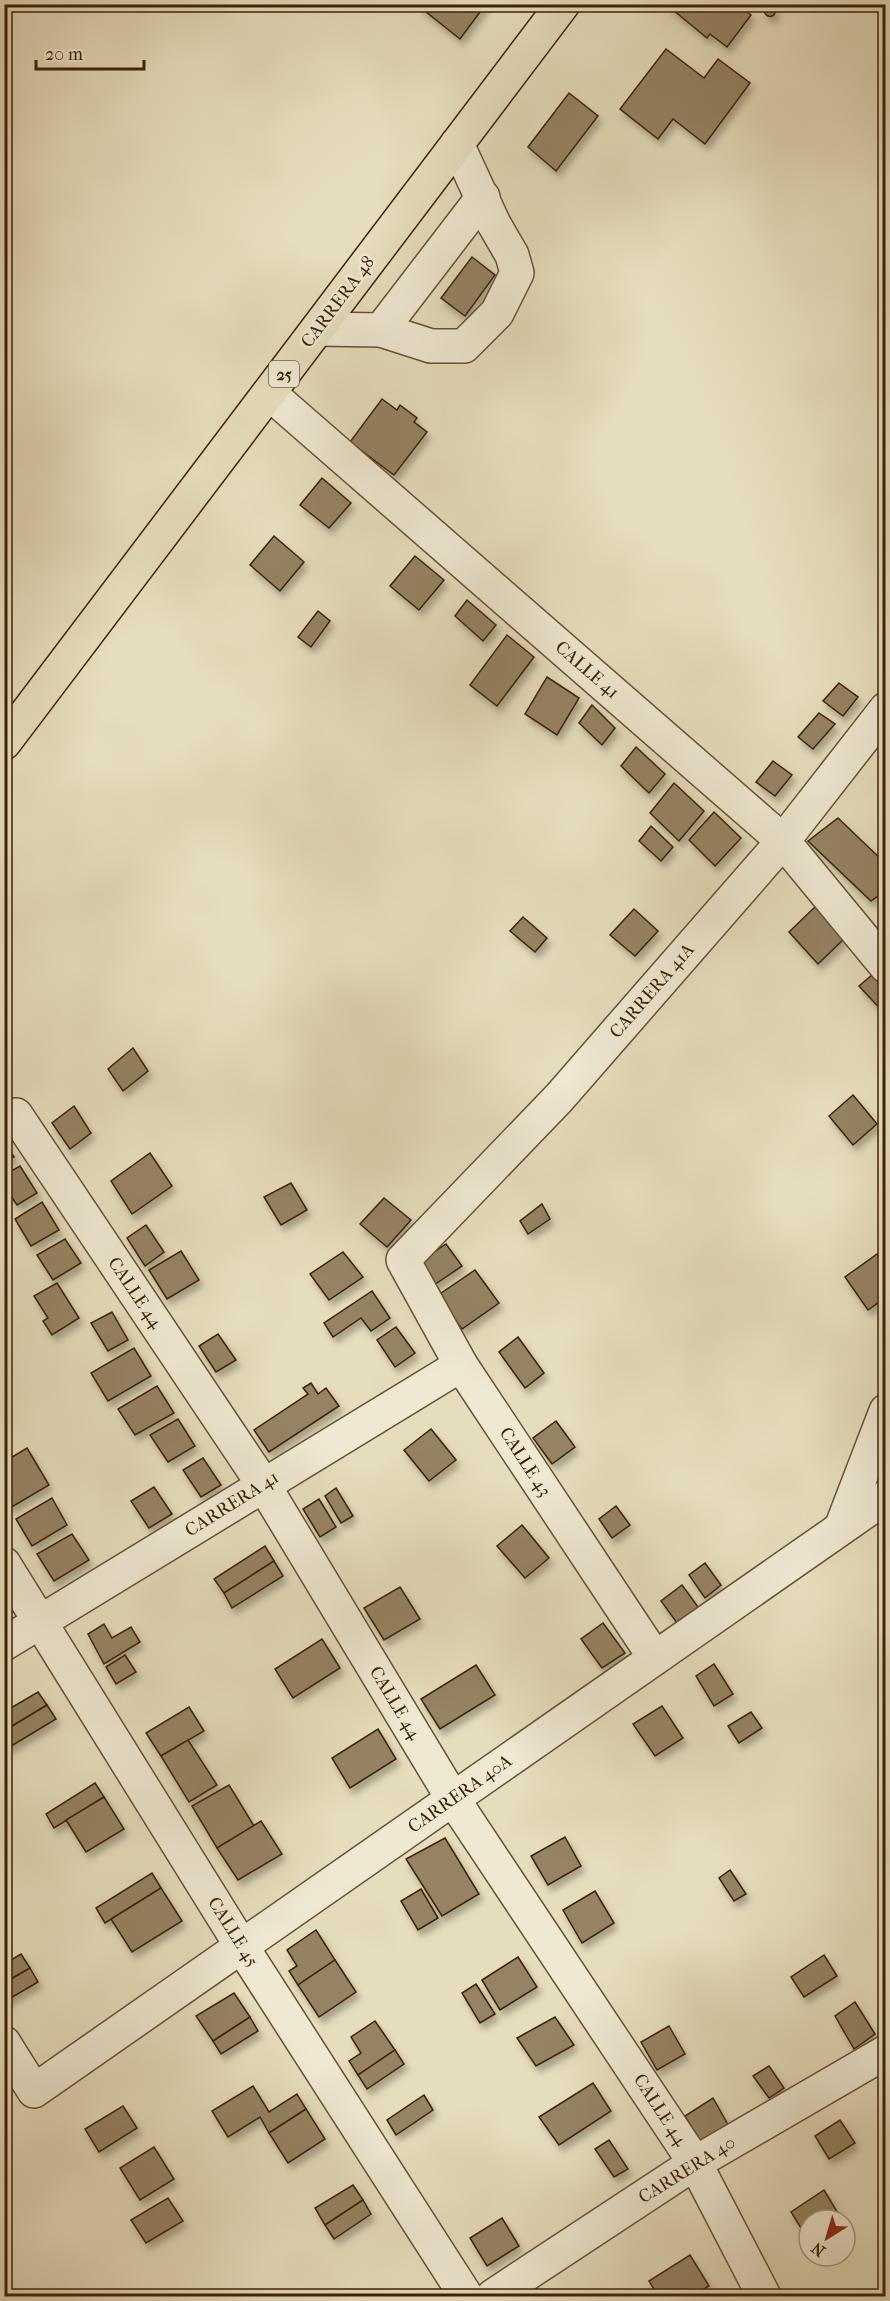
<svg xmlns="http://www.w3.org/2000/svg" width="890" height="2301" font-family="'IM FELL French Canon',serif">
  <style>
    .building { fill: #958364; stroke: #3e2105; stroke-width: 1.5; filter: url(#shadow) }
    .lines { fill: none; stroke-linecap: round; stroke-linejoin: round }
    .minor-casing { stroke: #685033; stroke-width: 36 }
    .highway-casing { stroke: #3e2105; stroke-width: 36 }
    .minor { stroke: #efe9d3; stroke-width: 33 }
    .highway { stroke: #e6ddbc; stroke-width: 33 }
    .labels { text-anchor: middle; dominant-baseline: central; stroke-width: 5; stroke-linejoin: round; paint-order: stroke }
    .shield { fill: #efe9d3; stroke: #735d43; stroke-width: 1.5 }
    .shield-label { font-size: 16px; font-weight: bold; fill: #3e2105 }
    .street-label { font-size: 18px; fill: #3e2105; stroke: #efe9d3 }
  </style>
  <defs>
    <filter id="shadow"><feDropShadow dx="3.5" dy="6" stdDeviation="3" flood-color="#0004"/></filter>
  </defs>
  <rect width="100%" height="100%" fill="#e6ddbc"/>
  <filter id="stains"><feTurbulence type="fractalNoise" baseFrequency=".00333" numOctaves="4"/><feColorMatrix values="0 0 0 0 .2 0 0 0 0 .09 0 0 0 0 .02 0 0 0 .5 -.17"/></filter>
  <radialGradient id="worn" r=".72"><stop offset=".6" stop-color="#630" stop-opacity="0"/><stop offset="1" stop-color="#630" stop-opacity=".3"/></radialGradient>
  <g class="building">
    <path d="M422,4H486L460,39L420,7Z"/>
    <path d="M738,4L751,15L727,47L710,34L707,38L667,5Z"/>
    <circle cx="770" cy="11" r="5.5"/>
    <path d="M666,49L704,78L718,59L750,83L705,144L673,119L658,139L620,109Z"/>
    <path d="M569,93L598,116L556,171L528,147Z"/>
    <path d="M472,257L495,275L465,316L441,298Z"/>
    <path d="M382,399L397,410L400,405L417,418L414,422L427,432L394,475L350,442Z"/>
    <path d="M322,478L351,503L329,528L300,505Z"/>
    <path d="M274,536L304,562L280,591L250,565Z"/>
    <path d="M415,556L444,580L419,610L390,586Z"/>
    <path d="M467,600L496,625L483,641L455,616Z"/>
    <path d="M318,611L330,621L311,647L298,637Z"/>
    <path d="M507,635L534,657L497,706L470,685Z"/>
    <path d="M547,677L579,698L557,735L525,714Z"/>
    <path d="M839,683L858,697L843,716L823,701Z"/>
    <path d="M592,705L615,728L602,745L579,723Z"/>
    <path d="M819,713L835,724L813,749L798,737Z"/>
    <path d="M636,747L665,774L649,793L621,766Z"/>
    <path d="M773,761L792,775L775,796L756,782Z"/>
    <path d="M674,783L704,811L679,841L650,813Z"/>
    <path d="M714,812L741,838L715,866L689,840Z"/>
    <path d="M838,818L886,864V890L871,901L808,841Z"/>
    <path d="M651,826L673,847L661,861L639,841Z"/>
    <path d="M817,905L845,938L818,964L789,932Z"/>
    <path d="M634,909L658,931L635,956L610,935Z"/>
    <path d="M523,917L547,938L535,952L510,931Z"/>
    <path d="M880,968L886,975L885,1014L859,986Z"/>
    <path d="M133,1048L148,1071L123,1091L108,1069Z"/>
    <path d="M853,1095L877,1124L853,1145L829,1116Z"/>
    <path d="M74,1106L91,1133L70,1149L52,1123Z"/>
    <path d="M4,1142L14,1157L4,1162Z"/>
    <path d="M150,1153L172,1186L132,1214L111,1181Z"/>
    <path d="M20,1166L37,1193L17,1205L4,1186V1175Z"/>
    <path d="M291,1183L307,1210L281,1225L264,1197Z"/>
    <path d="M384,1198L411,1220L387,1247L360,1224Z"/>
    <path d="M42,1202L59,1230L31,1246L15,1219Z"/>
    <path d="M542,1204L550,1219L528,1234L520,1221Z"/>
    <path d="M146,1225L164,1252L145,1266L127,1238Z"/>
    <path d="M65,1239L81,1263L53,1280L37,1255Z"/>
    <path d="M446,1244L462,1266L431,1287L415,1265Z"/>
    <path d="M181,1251L199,1280L167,1299L149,1270Z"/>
    <path d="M343,1252L363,1277L329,1300L310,1274Z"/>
    <path d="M877,1254L886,1266V1297L868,1310L845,1277Z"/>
    <path d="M475,1270L499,1303L462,1329L437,1296Z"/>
    <path d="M57,1283L79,1318L52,1335L43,1321L48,1318L34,1296Z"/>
    <path d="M372,1291L390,1318L371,1331L361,1318L333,1337L324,1323Z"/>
    <path d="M112,1312L128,1340L108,1351L91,1323Z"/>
    <path d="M396,1327L415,1353L395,1367L377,1340Z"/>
    <path d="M218,1334L236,1360L216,1372L199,1346Z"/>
    <path d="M518,1337L544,1373L525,1388L499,1352Z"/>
    <path d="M134,1348L151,1376L108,1401L91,1373Z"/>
    <path d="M311,1383L318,1394L326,1388L339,1406L269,1452L254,1430L308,1394L303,1388Z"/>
    <path d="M157,1386L174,1413L135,1435L118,1409Z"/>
    <path d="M178,1419L195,1446L168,1462L150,1435Z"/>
    <path d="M556,1421L575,1447L552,1464L533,1438Z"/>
    <path d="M431,1429L456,1460L429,1481L404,1450Z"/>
    <path d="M27,1448L49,1485L10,1508L4,1498V1462Z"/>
    <path d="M203,1458L221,1485L201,1497L183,1470Z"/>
    <path d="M154,1487L172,1514L149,1528L131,1501Z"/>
    <path d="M336,1488L353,1516L341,1523L325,1496Z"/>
    <path d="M52,1498L67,1525L32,1546L16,1519Z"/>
    <path d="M319,1499L336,1527L320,1537L303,1509Z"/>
    <path d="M616,1506L630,1525L612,1538L599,1519Z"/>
    <path d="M522,1525L549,1558L525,1578L497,1546Z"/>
    <path d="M72,1534L89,1560L54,1581L37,1554Z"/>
    <path d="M265,1546L274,1561L224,1593L214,1579Z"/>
    <path d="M274,1561L283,1576L232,1608L224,1593Z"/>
    <path d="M705,1563L721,1585L705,1598L689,1575Z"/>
    <path d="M682,1585L701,1611L680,1627L661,1601Z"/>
    <path d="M400,1587L420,1619L384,1640L364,1608Z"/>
    <path d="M603,1623L625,1653L602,1668L581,1639Z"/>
    <path d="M104,1624L112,1638L131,1627L140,1642L104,1664L88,1634Z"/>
    <path d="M322,1639L340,1668L293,1698L275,1669Z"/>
    <path d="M125,1655L136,1672L116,1684L106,1667Z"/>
    <path d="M714,1664L733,1694L714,1706L696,1676Z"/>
    <path d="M476,1665L495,1695L440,1729L421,1699Z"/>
    <path d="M38,1692L47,1705L4,1731V1712Z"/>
    <path d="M47,1705L56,1719L8,1748L4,1742V1731Z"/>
    <path d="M662,1706L683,1738L655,1756L633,1724Z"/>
    <path d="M189,1707L204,1731L161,1756L146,1733Z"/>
    <path d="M751,1712L762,1728L739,1743L728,1726Z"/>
    <path d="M378,1729L396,1759L350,1788L332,1758Z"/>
    <path d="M188,1740L217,1785L189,1802L161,1756Z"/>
    <path d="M95,1783L104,1797L54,1828L46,1814Z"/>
    <path d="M229,1785L254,1826L217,1848L192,1806Z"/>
    <path d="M104,1797L124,1829L86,1852L66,1820Z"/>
    <path d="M261,1821L282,1854L238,1880L217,1848Z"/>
    <path d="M565,1837L581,1866L548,1885L531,1856Z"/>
    <path d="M445,1838L479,1894L442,1916L406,1859Z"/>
    <path d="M730,1870L746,1894L734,1901L719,1878Z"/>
    <path d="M152,1873L161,1888L105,1923L96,1908Z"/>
    <path d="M161,1888L182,1921L132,1952L111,1919Z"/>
    <path d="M421,1889L438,1918L418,1930L401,1901Z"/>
    <path d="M595,1891L614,1923L582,1943L563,1910Z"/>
    <path d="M316,1930L335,1960L298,1985L289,1971L297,1966L287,1950Z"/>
    <path d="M21,1954L30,1968L4,1983V1961L6,1963Z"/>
    <path d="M824,1955L837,1976L804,1997L791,1977Z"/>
    <path d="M518,1957L537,1987L500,2010L482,1980Z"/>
    <path d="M335,1960L356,1992L319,2017L298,1985Z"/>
    <path d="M30,1968L38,1982L4,2002V1983Z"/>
    <path d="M476,1984L495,2014L480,2023L462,1993Z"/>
    <path d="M234,1993L250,2017L213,2041L196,2016Z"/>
    <path d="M855,2002L875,2034L854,2049L835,2016Z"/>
    <path d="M250,2017L258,2031L221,2054L213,2041Z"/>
    <path d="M555,2017L574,2045L536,2066L517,2038Z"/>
    <path d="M375,2021L395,2050L358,2075L349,2061L361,2053L351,2037Z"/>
    <path d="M669,2026L685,2054L657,2070L641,2042Z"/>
    <path d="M395,2050L404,2064L367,2089L358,2075Z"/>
    <path d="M769,2066L784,2088L769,2098L753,2076Z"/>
    <path d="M593,2083L611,2111L559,2145L539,2117Z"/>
    <path d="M253,2086L269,2112L297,2094L306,2109L269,2133L260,2117L228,2137L212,2111Z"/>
    <path d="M424,2095L433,2110L396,2135L387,2120Z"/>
    <path d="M713,2098L731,2130L703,2147L685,2116Z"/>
    <path d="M123,2106L137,2128L99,2152L85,2129Z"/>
    <path d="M306,2109L325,2139L288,2163L269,2133Z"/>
    <path d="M840,2120L855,2143L829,2159L815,2136Z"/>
    <path d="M609,2140L628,2169L614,2177L595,2149Z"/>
    <path d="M154,2147L174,2179L140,2200L120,2168Z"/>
    <path d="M353,2185L363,2200L325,2225L315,2208Z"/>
    <path d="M824,2190L839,2215L830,2220H809V2233L806,2236L791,2212Z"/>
    <path d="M168,2198L183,2221L146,2243L131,2220Z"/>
    <path d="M363,2200L371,2214L334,2239L325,2225Z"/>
    <path d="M502,2218L519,2246L487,2266L470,2238Z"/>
    <path d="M690,2255L709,2286L692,2296H658L649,2281Z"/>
  </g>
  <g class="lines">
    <defs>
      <g id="minor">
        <path d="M318,329L381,330L431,346H464L497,313L517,273L512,255L494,224L457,144"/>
        <path d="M381,330L483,197"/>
        <path d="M269,393L783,841L886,966"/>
        <path d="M16,1115L263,1484L453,1799L695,2163L764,2296"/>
        <path d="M841,1528L886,1411"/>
        <path d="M4,1564L242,1947L466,2296"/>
        <path d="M4,1644L461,1365"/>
        <path d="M655,1658L461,1365L403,1260L559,1098L783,841L886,709"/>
        <path d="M4,2043L34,2091L886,1497"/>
        <path d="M493,2296L695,2163L886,2052"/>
      </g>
      <path id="highway" d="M4,743L563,4"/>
    </defs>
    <use href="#minor" class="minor-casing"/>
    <use href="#highway" class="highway-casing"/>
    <use href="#minor" class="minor"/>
    <use href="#highway" class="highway"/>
  </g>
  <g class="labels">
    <rect class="shield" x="269" y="361" width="30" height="26" rx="4.5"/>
    <g class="shield-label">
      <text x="284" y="374">25</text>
    </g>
    <g class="street-label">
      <text transform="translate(338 302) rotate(-53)">CARRERA 48</text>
      <text transform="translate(587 670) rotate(41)">CALLE 41</text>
      <text transform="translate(652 991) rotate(-49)">CARRERA 41A</text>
      <text transform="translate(135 1293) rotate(56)">CALLE 44</text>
      <text transform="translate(525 1462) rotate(57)">CALLE 43</text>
      <text transform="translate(232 1504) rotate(-32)">CARRERA 41</text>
      <text transform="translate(395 1703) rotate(59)">CALLE 44</text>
      <text transform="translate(460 1794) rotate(-35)">CARRERA 40A</text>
      <text transform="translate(233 1932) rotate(58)">CALLE 45</text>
      <text transform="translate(660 2110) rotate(57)">CALLE 44</text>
      <text transform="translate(687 2170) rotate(-32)">CARRERA 40</text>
    </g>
  </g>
  <rect width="890" height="2301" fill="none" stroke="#e6ddbc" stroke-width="24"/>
  <rect x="6" y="6" width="878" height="2289" fill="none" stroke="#3e2105" stroke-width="3"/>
  <rect x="12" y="12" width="866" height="2277" fill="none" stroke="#3e2105" stroke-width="1.5"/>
  <g transform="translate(827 2238) rotate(217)"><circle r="28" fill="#efe9d3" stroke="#a89981" stroke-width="1.5"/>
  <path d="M0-4.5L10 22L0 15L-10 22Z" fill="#8f2418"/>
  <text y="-9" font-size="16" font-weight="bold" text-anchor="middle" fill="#3e2105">N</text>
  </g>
  <path d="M36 60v9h108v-9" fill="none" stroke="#3e2105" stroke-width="3"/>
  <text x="45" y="60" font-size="18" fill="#3e2105" stroke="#efe9d3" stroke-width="4.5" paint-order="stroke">20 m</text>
  <rect width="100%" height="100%" filter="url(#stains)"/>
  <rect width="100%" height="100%" fill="url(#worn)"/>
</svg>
